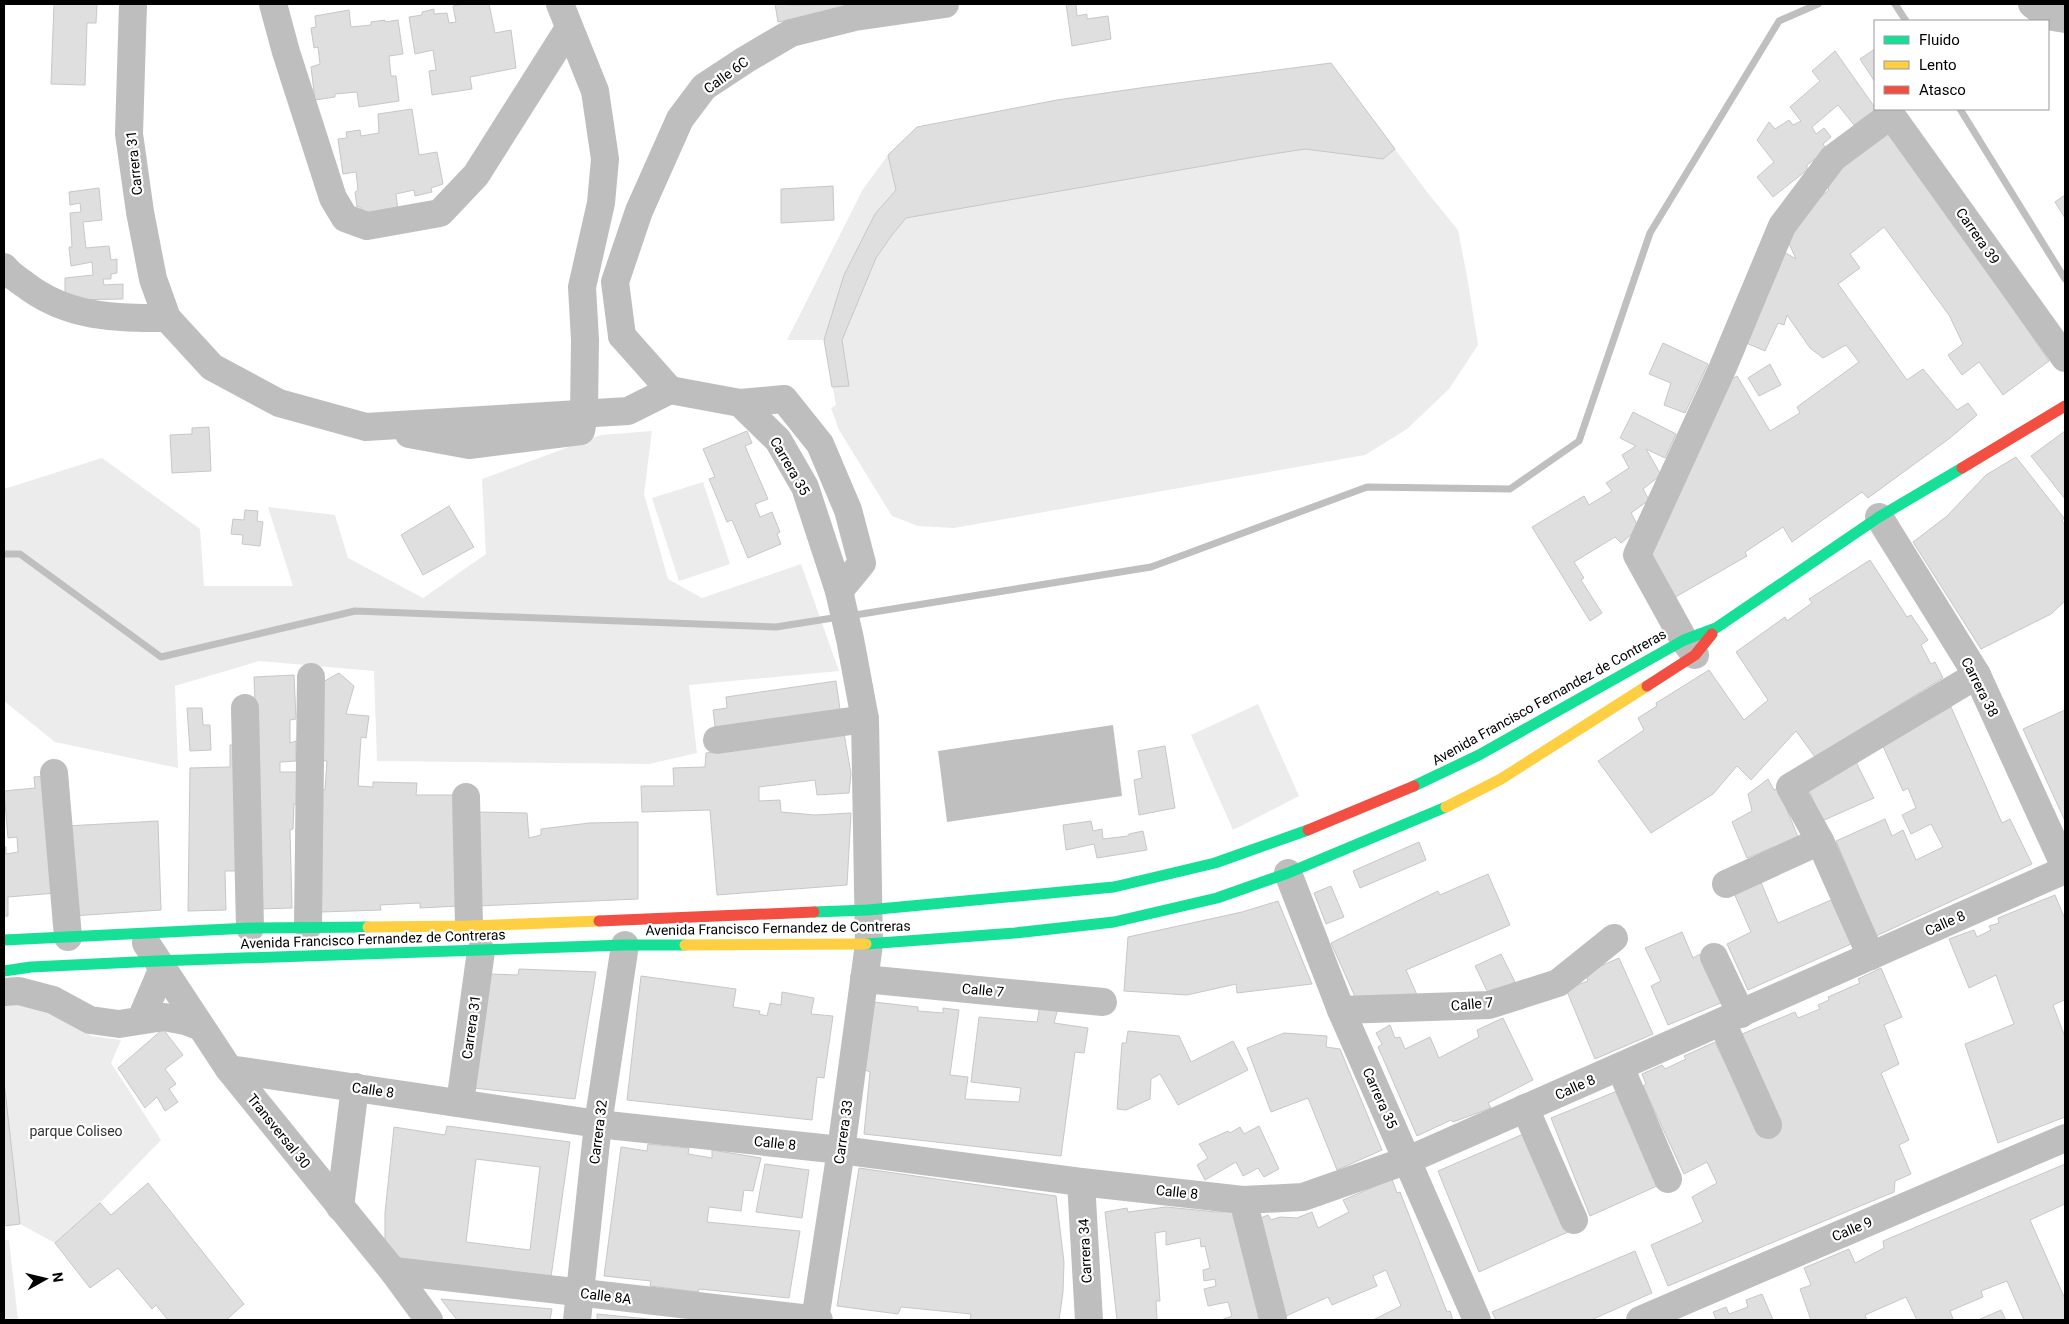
<svg xmlns="http://www.w3.org/2000/svg" width="2069" height="1324" font-family="Roboto,sans-serif">
  <style>
    .green { fill: #ececec }
    .water { fill: #bfbfbf }
    .lines { fill: none; stroke-linecap: round; stroke-linejoin: round }
    .stream { stroke: #bfbfbf; stroke-width: 7 }
    .building { fill: #dfdfdf; stroke: #c7c7c7; fill-rule: evenodd }
    .street { stroke: #bebebe; stroke-width: 28 }
    .fast { stroke: #16e098; stroke-width: 11 }
    .slow { stroke: #ffcf43; stroke-width: 11 }
    .jam { stroke: #f24e42; stroke-width: 11 }
    .labels { text-anchor: middle; dominant-baseline: central; stroke-width: 4.5; stroke-linejoin: round; paint-order: stroke }
    .street-label { font-size: 14px; fill: #000; stroke: #fff }
    .park-label { font-size: 14px; fill: #333; stroke: #fff }
  </style>
  <rect width="100%" height="100%" fill="#fff"/>
  <g class="green">
    <path d="M1331,63L1427,192L1458,230L1468,282L1478,345L1449,389L1407,429L1365,455L954,528L918,526L892,516L839,430L831,408L836,405L824,340H787L863,189L888,155L917,127L1057,100L1147,87Z"/>
    <path d="M652,431L644,494L668,579L702,598L801,564L839,671L689,685L697,753L649,764L377,761L374,671L259,661L175,686L178,768L55,742L4,701V489L102,458L200,529L204,586H293L268,507L335,515L348,558L423,598L486,554L482,479L601,435Z"/>
    <path d="M703,482L730,564L679,581L652,498Z"/>
    <path d="M1258,704L1299,796L1233,830L1191,735Z"/>
    <path d="M30,1001L92,1036L121,1040L111,1063L161,1140L100,1203L55,1243L20,1224L4,1081V1005Z"/>
    <path d="M4,1240H9L18,1320H4Z"/>
  </g>
  <path class="water" d="M1113,725L1122,796L947,822L938,751Z"/>
  <g class="lines">
    <g class="stream">
      <path d="M1895,4L1906,21"/>
      <path d="M1960,109L2065,279"/>
      <path d="M4,554H20L161,657L355,611L776,627L839,617"/>
      <path d="M849,616L1151,567L1367,487L1510,489L1579,441L1650,233L1779,21L1818,4"/>
    </g>
  </g>
  <g class="building">
    <path d="M54,4H97L96,23H87L85,85L51,84Z"/>
    <path d="M463,4H489L495,33L511,30L516,68L470,77L472,89L432,95L429,71L436,70L433,50L415,54L409,17L422,15V12L434,9V14L447,13L449,23L456,22L453,6Z"/>
    <path d="M775,4L794,5L874,4L778,22Z"/>
    <path d="M1066,4H1076L1077,16L1087,14V19L1108,16L1111,39L1072,46Z"/>
    <path d="M349,10L351,27L371,25V22L385,20V22L398,20L403,54L389,56L391,76H396L399,101L359,107L357,92L335,94V97L315,100L311,67L320,64L318,47L314,48L311,28L316,27L315,16Z"/>
    <path d="M1875,49V82L1860,59Z"/>
    <path d="M1835,51L1876,109L1854,125L1838,105L1812,127L1816,134L1824,128L1831,137L1823,144L1827,150L1807,165V170L1773,197L1757,177L1774,162L1757,140L1769,122L1775,129L1789,120L1793,125L1801,121L1790,107L1820,81L1812,71Z"/>
    <path d="M1331,63L1395,149L1383,159L1305,149L1260,156L906,218L892,235L876,258L842,340L849,386L832,387L824,340L844,275L875,214L896,190L888,155L917,127L1057,100L1147,87Z"/>
    <path d="M412,109L419,155L437,152L443,184L431,188L432,192L415,196L414,190L396,194L398,211L362,217L361,207H357L355,192L358,190L356,172L343,174L338,139L347,138L346,132L360,130L361,136L379,133L378,114Z"/>
    <path d="M1889,128L2049,361L2003,395L1979,362L1962,375L1948,355L1963,344L1949,315L1884,227L1850,254L1860,268L1838,284L1907,380L1923,369L1957,410L1968,403L1977,415L1950,438L1868,498L1862,492L1792,542L1783,527L1745,552L1747,556L1672,599L1647,556L1728,381L1737,376L1770,431L1800,413L1797,407L1859,362L1846,345L1823,358L1810,348L1787,315L1784,325L1778,323L1765,351L1744,342L1784,252L1796,259L1787,239L1813,203L1829,190L1827,185L1843,162Z"/>
    <path d="M833,186L834,220L781,223V189Z"/>
    <path d="M99,188L102,220L83,222L86,248L109,246L111,260L117,259V273L111,274V279H103L104,285L123,284V299L65,300V278L93,275L92,262L71,266L69,247H72L70,213L81,212L80,203L70,205L69,192Z"/>
    <path d="M2065,195V218L2055,202Z"/>
    <path d="M1663,343L1708,364L1685,413L1664,405L1671,383L1649,374Z"/>
    <path d="M1770,364L1781,385L1759,396L1748,378Z"/>
    <path d="M1633,412L1676,434L1665,458L1646,449L1661,475L1643,489L1649,500L1631,513L1639,528L1621,543L1615,537L1574,562L1584,578L1581,580L1602,613L1590,621L1532,527L1584,496L1589,505L1612,491L1606,483L1629,468L1622,455L1636,446L1620,438Z"/>
    <path d="M209,427L211,471L172,473L170,435L192,434V428Z"/>
    <path d="M747,431L752,443L745,446L768,499L755,504L760,517L772,512L780,532L777,534L781,544L748,558L732,520L727,522L709,479L715,477L703,449Z"/>
    <path d="M2065,431V499L2031,456Z"/>
    <path d="M2016,457L2064,518L2062,521L2065,525V601L2051,614L1981,649L1913,542L1947,516L1986,475Z"/>
    <path d="M449,506L474,547L423,575L401,535Z"/>
    <path d="M245,510L258,511L257,521L263,522L260,546L242,544L243,535L231,534L233,519L244,520Z"/>
    <path d="M1870,560L1907,617L1911,615L1928,640L1921,645L1931,664L1935,662L1943,678L1815,757L1796,731L1751,780L1737,766L1713,794L1651,833L1598,761L1644,730L1638,718L1657,706L1656,703L1709,670L1744,720L1768,700L1736,652L1785,617L1787,621L1812,603L1809,599Z"/>
    <path d="M339,673L354,686L346,714L369,716L366,738L361,737L358,786L373,787V782L417,783L416,795H456L459,906L420,908V903L380,905L381,910L321,912L320,790H325L327,761L319,760L321,683Z"/>
    <path d="M294,675L296,719L290,720V743L296,741V761L280,762V772H297L298,804H294L293,829L290,830L292,908L258,909L262,876L254,677Z"/>
    <path d="M836,681L841,716L716,734L713,710L727,708L726,697Z"/>
    <path d="M1951,707L2002,823L2010,819L2032,864L1876,936L1836,841L1885,819L1892,836L1903,830L1916,860L1943,847L1931,824L1911,834L1902,815L1916,808L1908,788L1903,791L1882,744Z"/>
    <path d="M187,708H202L203,725H210L211,750L190,751Z"/>
    <path d="M2065,710V821L2023,729Z"/>
    <path d="M844,733L851,774L849,793L817,795L815,780L759,787V801L780,800L781,812L815,815L851,813L847,885L717,895L710,810L642,812L641,786H674L673,768L705,767L706,753Z"/>
    <path d="M230,745H239L244,871H225L226,910L188,911L190,768L230,767Z"/>
    <path d="M1165,746L1175,808L1139,815L1134,780L1142,778L1138,751Z"/>
    <path d="M1856,762L1874,798L1822,821L1808,788Z"/>
    <path d="M47,776L56,893L8,897V916H4V847H6V854L18,852L17,837L8,838L4,791L35,788L34,777Z"/>
    <path d="M1768,779L1774,790L1778,788L1798,837L1747,858L1732,822L1752,811L1748,794Z"/>
    <path d="M476,812L527,813L529,838L541,835V829L589,823L638,822V899L477,906Z"/>
    <path d="M158,821L161,910L72,916L66,826Z"/>
    <path d="M1091,821L1093,831L1102,829L1103,839L1128,836L1129,834L1143,831L1147,850L1097,858L1094,844L1066,850L1063,825Z"/>
    <path d="M1419,842L1426,860L1360,888L1353,871Z"/>
    <path d="M1488,874L1510,925L1406,970L1418,997L1357,1001L1331,943L1438,891L1440,895Z"/>
    <path d="M1760,880L1778,923L1831,900L1851,944L1748,990L1727,944L1751,932L1733,891Z"/>
    <path d="M1331,886L1344,917L1326,924L1314,893Z"/>
    <path d="M2055,895L2065,919V1000L2053,1005L2065,1037V1117L1998,1143L1965,1044L2014,1024L1996,975L1969,988L1949,939L1974,930L1977,937L1991,930L1989,926L1999,923L1998,918Z"/>
    <path d="M1278,901L1312,984L1237,993L1236,984L1187,995L1124,991L1128,937L1242,912Z"/>
    <path d="M1682,932L1693,958L1700,954L1723,1002L1668,1025L1651,986L1661,981L1645,948Z"/>
    <path d="M1501,954L1515,982L1489,995L1475,966Z"/>
    <path d="M1619,958L1653,1034L1595,1059L1566,989L1588,981L1585,973Z"/>
    <path d="M1881,968L1902,1017L1884,1025L1899,1064L1881,1073L1909,1140L1899,1145L1911,1174L1895,1181L1894,1192L1668,1286L1651,1245L1703,1222L1692,1197L1717,1183L1707,1162L1684,1174L1643,1086L1646,1084L1642,1074L1662,1065L1665,1069L1686,1059L1684,1056L1715,1042L1761,1136L1742,1034L1795,1012L1798,1018L1820,1009L1818,1005L1829,1000L1828,997L1860,983L1858,979Z"/>
    <path d="M519,969L596,972L575,1099L473,1088L490,974L518,975Z"/>
    <path d="M641,976L736,989L733,1007L760,1011L759,1014L767,1016L770,1003L781,1005L782,992L814,998L811,1014L833,1016L824,1078L817,1077L812,1120L627,1100Z"/>
    <path d="M874,1002L918,1007V1011L943,1013V1008L959,1010L950,1075L968,1077L965,1099L1019,1102L1021,1088L971,1082L979,1017L1037,1022L1040,1005L1058,1008L1054,1023L1088,1028L1084,1053L1075,1052L1061,1156L864,1134L870,1072L865,1070Z"/>
    <path d="M1503,1018L1533,1080L1488,1103L1491,1108L1453,1122L1451,1120L1417,1136L1378,1047L1382,1044L1376,1033L1390,1025L1395,1038L1400,1037L1405,1049L1430,1037L1439,1058L1479,1037L1477,1030Z"/>
    <path d="M163,1029L183,1055L165,1069L176,1084L169,1089L178,1102L165,1111L157,1097L145,1108L118,1068Z"/>
    <path d="M1128,1031L1179,1036L1191,1062L1233,1041L1248,1070L1178,1105L1160,1074L1151,1079L1150,1099L1126,1110L1117,1109L1122,1043H1126Z"/>
    <path d="M1284,1033L1327,1036L1326,1047L1340,1049L1382,1150L1337,1170L1308,1098L1271,1112L1247,1048Z"/>
    <path d="M4,1081L20,1224L4,1226Z"/>
    <path d="M1622,1089L1666,1182L1590,1216L1551,1118Z"/>
    <path d="M447,1126L570,1142L551,1277L392,1257L385,1243V1213L394,1127L445,1135ZM476,1159L540,1167L530,1250L466,1242Z"/>
    <path d="M1259,1126L1279,1169L1264,1177L1258,1168L1243,1176L1236,1162L1205,1180L1197,1165L1208,1158L1199,1144L1228,1131L1230,1133L1240,1127L1244,1134Z"/>
    <path d="M1528,1132L1570,1231L1479,1272L1438,1171Z"/>
    <path d="M648,1144L689,1148L688,1154L712,1158V1150L761,1158L753,1191L744,1190L741,1211L709,1207L707,1222L800,1231L789,1298L699,1289L698,1292L650,1286L651,1281L604,1276L621,1147L647,1151Z"/>
    <path d="M765,1164L809,1170L802,1218L756,1212Z"/>
    <path d="M2065,1164V1204L2030,1220L2065,1299V1320H2024L2007,1281L1981,1291L1983,1297L1950,1311L1953,1319L1950,1320H1917L1906,1297L1865,1315L1867,1320H1811L1800,1289L1811,1285L1804,1268L1849,1249L1855,1263L1884,1248L1883,1241Z"/>
    <path d="M859,1168L1056,1196L1064,1262L1063,1292L1059,1320H970L971,1314L901,1307L898,1314L837,1306Z"/>
    <path d="M1392,1179L1397,1193L1400,1192L1447,1312L1450,1311L1453,1320H1373L1401,1306L1386,1270L1373,1276L1377,1286L1332,1305L1328,1297L1286,1316L1253,1221L1268,1215L1271,1220L1280,1217L1297,1218L1312,1212L1318,1228L1349,1212L1343,1200Z"/>
    <path d="M148,1183L244,1304L226,1320H168L156,1305L152,1309L118,1268L90,1288L55,1243L100,1203L111,1215Z"/>
    <path d="M1166,1207L1216,1212L1238,1211L1260,1320H1221L1232,1316L1228,1302L1208,1306L1204,1289L1216,1286L1215,1279L1204,1281L1203,1270L1210,1268L1205,1246L1201,1247L1200,1238L1166,1245V1231L1155,1233L1160,1301H1156L1157,1320H1117L1105,1212L1127,1208L1128,1212Z"/>
    <path d="M1635,1251L1652,1293L1591,1320H1496L1492,1312Z"/>
    <path d="M1762,1294L1773,1320H1715L1716,1319L1713,1312L1726,1307L1729,1314L1748,1307L1746,1300Z"/>
    <path d="M441,1299L552,1309L550,1320H457Z"/>
    <path d="M2001,1310L2006,1320H1978Z"/>
    <path d="M597,1314L658,1320H597Z"/>
  </g>
  <g class="lines">
    <g class="street">
      <path d="M133,4L129,134L140,212L153,279L167,318L212,367L279,403L366,427L628,411L670,390"/>
      <path d="M273,4L286,52L333,198L345,218L367,226L440,213L476,175L569,28"/>
      <path d="M2032,4L2047,16L2065,19"/>
      <path d="M4,267C9,274 17,279 24,284C68,318 114,318 167,318"/>
      <path d="M622,336L615,282L639,211L680,119L704,87L745,60L791,33L855,17L945,4"/>
      <path d="M622,336L670,390"/>
      <path d="M670,390L740,403L778,440L805,487L839,591L850,639L865,719L869,944L841,1150L815,1320"/>
      <path d="M740,403L784,399L820,444L848,510L862,563L839,591"/>
      <path d="M409,434L469,445L581,431L584,413L585,340L582,287L601,203L605,159L595,91L560,4"/>
      <path d="M1879,517L1977,675L2065,867"/>
      <path d="M1695,655L1684,640L1637,555L1723,367L1782,226L1833,158L1891,115L2065,358"/>
      <path d="M245,708L250,928"/>
      <path d="M717,740L865,719"/>
      <path d="M54,773L68,937"/>
      <path d="M466,797L469,926"/>
      <path d="M1288,873L1341,1010L1477,1320"/>
      <path d="M1726,884L1820,841"/>
      <path d="M308,926L311,677"/>
      <path d="M146,943L229,1069L393,1271L429,1320"/>
      <path d="M1871,956L1820,841L1790,787L1977,675"/>
      <path d="M1714,957L1741,1014"/>
      <path d="M864,979L1103,1002"/>
      <path d="M4,992L19,991L53,1000L90,1020L119,1024L164,1017L185,1021L201,1027"/>
      <path d="M1341,1010L1489,1005L1558,983L1614,938"/>
      <path d="M141,1019L162,970"/>
      <path d="M1722,1022L1768,1125"/>
      <path d="M1620,1067L1668,1179"/>
      <path d="M229,1069L598,1124L841,1150L1081,1182L1243,1200L1303,1197L1408,1160L2065,870"/>
      <path d="M460,1103L481,951"/>
      <path d="M1525,1108L1574,1220"/>
      <path d="M1081,1182L1089,1320"/>
      <path d="M1243,1200L1273,1319"/>
      <path d="M340,1207L355,1087"/>
      <path d="M393,1271L819,1320"/>
      <path d="M577,1320L598,1124L625,945"/>
      <path d="M1640,1320L2065,1138"/>
    </g>
    <g class="fast">
      <path d="M1414,786L1479,755L1684,640L1716,628L1879,517L1962,468"/>
      <path d="M814,912L868,910L1114,887L1215,863L1308,830"/>
      <path d="M4,940L250,928L368,927"/>
      <path d="M866,944L1015,933L1114,922L1217,898L1288,873L1446,807"/>
      <path d="M4,971L31,967L157,961L625,945H685"/>
    </g>
    <g class="slow">
      <path d="M1446,807L1501,779L1647,686"/>
      <path d="M368,927L469,926L599,921"/>
      <path d="M685,945L866,944"/>
    </g>
    <g class="jam">
      <path d="M1962,468L2065,406"/>
      <path d="M1647,686L1695,655L1712,634"/>
      <path d="M1308,830L1414,786"/>
      <path d="M599,921L814,912"/>
    </g>
  </g>
  <g class="labels">
    <g class="street-label">
      <text transform="translate(726 75) rotate(-36)">Calle 6C</text>
      <text transform="translate(134 163) rotate(-96)">Carrera 31</text>
      <text transform="translate(1978 236) rotate(55)">Carrera 39</text>
      <text transform="translate(790 466) rotate(60)">Carrera 35</text>
      <text transform="translate(1980 687) rotate(63)">Carrera 38</text>
      <text transform="translate(1549 697) rotate(-29)">Avenida Francisco Fernandez de Contreras</text>
      <text transform="translate(1945 923) rotate(-24)">Calle 8</text>
      <text transform="translate(778 928) rotate(-1)">Avenida Francisco Fernandez de Contreras</text>
      <text transform="translate(373 939) rotate(-2)">Avenida Francisco Fernandez de Contreras</text>
      <text transform="translate(983 990) rotate(5)">Calle 7</text>
      <text transform="translate(1472 1004) rotate(-5)">Calle 7</text>
      <text transform="translate(471 1027) rotate(-82)">Carrera 31</text>
      <text transform="translate(1575 1087) rotate(-24)">Calle 8</text>
      <text transform="translate(373 1090) rotate(8)">Calle 8</text>
      <text transform="translate(1380 1098) rotate(66)">Carrera 35</text>
      <text transform="translate(279 1131) rotate(51)">Transversal 30</text>
      <text transform="translate(598 1132) rotate(-83)">Carrera 32</text>
      <text transform="translate(843 1132) rotate(-82)">Carrera 33</text>
      <text transform="translate(775 1143) rotate(6)">Calle 8</text>
      <text transform="translate(1177 1192) rotate(6)">Calle 8</text>
      <text transform="translate(1852 1229) rotate(-23)">Calle 9</text>
      <text transform="translate(1085 1251) rotate(-93)">Carrera 34</text>
      <text transform="translate(606 1296) rotate(7)">Calle 8A</text>
    </g>
    <g class="park-label">
      <text x="76" y="1131">parque Coliseo</text>
    </g>
  </g>
  <rect width="2069" height="1324" fill="none" stroke="#000000" stroke-width="10"/>
  <rect x="1874" y="20" width="175" height="90" fill="#ffffff" stroke="#999999"/>
  <rect x="1884" y="36" width="25" height="8" fill="#16e098" stroke="#999999"/>
  <text x="1919" y="45" font-size="15" fill="#000000">Fluido</text>
  <rect x="1884" y="61" width="25" height="8" fill="#ffcf43" stroke="#999999"/>
  <text x="1919" y="70" font-size="15" fill="#000000">Lento</text>
  <rect x="1884" y="86" width="25" height="8" fill="#f24e42" stroke="#999999"/>
  <text x="1919" y="95" font-size="15" fill="#000000">Atasco</text>
  <g transform="translate(45 1279) rotate(82)" stroke="#ffffff" stroke-width="4" paint-order="stroke">
  <path d="M0-4L9 19L0 12L-9 19Z" fill="#000000"/>
  <text y="-8" font-size="14" font-weight="bold" text-anchor="middle" fill="#000000">N</text>
  </g>
</svg>
